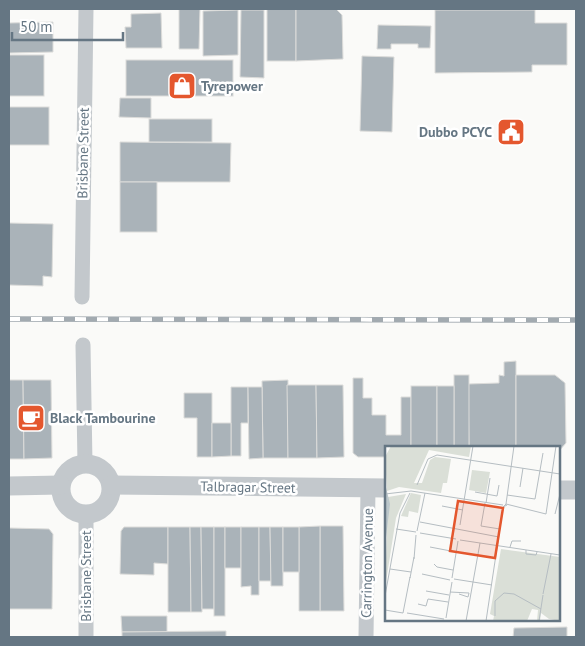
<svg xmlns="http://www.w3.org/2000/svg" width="585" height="646" font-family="'PT Sans',sans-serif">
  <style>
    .building { fill: #aab3b9; stroke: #dcdcda }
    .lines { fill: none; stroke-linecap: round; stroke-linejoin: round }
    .minor { stroke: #c3c8cc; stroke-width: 15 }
    .tertiary { stroke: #c3c8cc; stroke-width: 19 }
    .rail-casing { stroke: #a2aab0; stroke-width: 5.5 }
    .rail { stroke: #fff; stroke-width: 4; stroke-dasharray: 11; stroke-linecap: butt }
    .labels { text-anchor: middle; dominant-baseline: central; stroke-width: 5; stroke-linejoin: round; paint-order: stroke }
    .poi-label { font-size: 14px; font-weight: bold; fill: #657683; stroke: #fff; text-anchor: start }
    .street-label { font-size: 14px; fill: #657683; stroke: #fff }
    .inset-road { fill: none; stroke: #b5bdc2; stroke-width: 1 }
    .view { fill: #e4572e; fill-opacity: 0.15; stroke: #e4572e; stroke-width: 2.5 }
    .inset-edge { fill: none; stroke: #657683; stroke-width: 2.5 }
  </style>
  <rect width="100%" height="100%" fill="#fafaf8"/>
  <g class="building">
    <path d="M179,9H200L199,49H179Z"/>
    <rect x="267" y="9" width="29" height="52"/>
    <path d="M296,9H336L342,15L343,59L296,61Z"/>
    <path d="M238,10V55L203,56V11Z"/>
    <path d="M241,10H264V78L240,77Z"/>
    <path d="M435,10H535V23H567V65H532V72L435,73Z"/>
    <path d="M161,13L162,48H126L125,27H131V14Z"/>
    <path d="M53,22V52L9,53V23Z"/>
    <path d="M378,25L431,26L430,48H418V44H391V49H377Z"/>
    <rect x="9" y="55" width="35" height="41"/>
    <path d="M362,56L394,57L392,132L360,131Z"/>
    <rect x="126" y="60" width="107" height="36"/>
    <path d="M120,98H151V118L119,117Z"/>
    <rect x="9" y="107" width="40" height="38"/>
    <rect x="149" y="119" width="63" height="23"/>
    <path d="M120,142L231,143L230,182H120Z"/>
    <rect x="120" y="182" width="37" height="50"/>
    <path d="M9,223L53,224L52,277L43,276V286L9,285Z"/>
    <path d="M516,361V447H469L468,384L499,383V375L504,376V362Z"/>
    <rect x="454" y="375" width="15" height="72"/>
    <path d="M516,375H555L565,383L566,443L559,451V447H516Z"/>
    <path d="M353,378H363V398H372V415H386V435H401V397H411V447H386V457H358L353,453Z"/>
    <path d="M9,380H23L24,459H9Z"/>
    <path d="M23,380H51L52,458L24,459Z"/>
    <path d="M288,380V458H263L262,381Z"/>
    <path d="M287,385H316L317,458H288Z"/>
    <path d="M316,385H343L344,457L317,458Z"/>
    <rect x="411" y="386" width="26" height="61"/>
    <rect x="437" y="386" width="17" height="61"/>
    <path d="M231,387H248V423H241V456H231Z"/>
    <path d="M248,387H262L263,458L249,459Z"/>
    <path d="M184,393H212V457H197V418H184Z"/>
    <path d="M212,423H231V456L212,457Z"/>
    <path d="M320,526H343L344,611H320Z"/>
    <path d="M320,526V611H299V527Z"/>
    <path d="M124,527H168V564L154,563V575L120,574L121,531Z"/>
    <path d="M168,527H190L191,612H168Z"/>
    <path d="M190,527H201L202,612H191Z"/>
    <path d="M201,527H214V609H202Z"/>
    <rect x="214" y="527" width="11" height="89"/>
    <rect x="225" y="527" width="16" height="41"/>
    <path d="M241,527H259V595H251V586L241,587Z"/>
    <path d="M259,527H270L271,581H259Z"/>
    <path d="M270,527H283V586H271Z"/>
    <rect x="283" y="527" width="16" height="45"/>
    <path d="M9,528L49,529L53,534L52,609H9Z"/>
    <path d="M121,616H167V632H122Z"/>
    <path d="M567,627V637H513L514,628Z"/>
    <path d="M226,631V637H122V632Z"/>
  </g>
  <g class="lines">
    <g class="minor">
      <path d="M82,297L86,9"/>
      <path d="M83,345L85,464"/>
      <path d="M86,514V637"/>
      <path d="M366,637L368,488"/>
    </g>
    <g class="tertiary">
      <circle cx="86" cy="489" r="25"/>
      <path d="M111,485L386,488"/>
      <path d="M9,486L61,485"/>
      <path d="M559,490H576"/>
    </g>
    <defs>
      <path id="rail" d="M9,319L576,320"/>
    </defs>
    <use href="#rail" class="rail-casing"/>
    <use href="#rail" class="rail"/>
  </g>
  <defs>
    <symbol id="shop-square" viewBox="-11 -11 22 22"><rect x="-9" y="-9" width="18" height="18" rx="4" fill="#e4572e" stroke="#fff"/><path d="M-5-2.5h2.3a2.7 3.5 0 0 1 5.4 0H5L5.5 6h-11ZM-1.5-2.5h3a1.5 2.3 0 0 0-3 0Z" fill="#fff"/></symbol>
    <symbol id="civic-square" viewBox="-11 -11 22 22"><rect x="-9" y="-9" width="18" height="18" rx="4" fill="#e4572e" stroke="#fff"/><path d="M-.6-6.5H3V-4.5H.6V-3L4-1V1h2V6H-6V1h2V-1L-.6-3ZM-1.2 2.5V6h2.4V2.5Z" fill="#fff"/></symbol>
    <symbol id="cafe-square" viewBox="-11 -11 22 22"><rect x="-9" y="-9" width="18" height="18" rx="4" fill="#e4572e" stroke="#fff"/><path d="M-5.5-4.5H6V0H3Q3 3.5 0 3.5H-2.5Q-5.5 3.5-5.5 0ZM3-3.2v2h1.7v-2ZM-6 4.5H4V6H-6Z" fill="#fff"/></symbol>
  </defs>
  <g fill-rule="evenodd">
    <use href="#shop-square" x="166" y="70" width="32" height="32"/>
    <use href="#civic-square" x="495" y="116" width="32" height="32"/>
    <use href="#cafe-square" x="15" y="402" width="32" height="32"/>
  </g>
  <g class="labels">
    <g class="poi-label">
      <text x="201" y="86">Tyrepower</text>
      <text x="492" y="132" text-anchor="end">Dubbo PCYC</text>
      <text x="50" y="418">Black Tambourine</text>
    </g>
    <g class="street-label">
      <text transform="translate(83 153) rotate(-89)">Brisbane Street</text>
      <text transform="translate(248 487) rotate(1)">Talbragar Street</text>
      <text transform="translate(367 563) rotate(-89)">Carrington Avenue</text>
      <text transform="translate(86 576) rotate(-90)">Brisbane Street</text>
    </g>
  </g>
  <g transform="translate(385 446)">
    <rect width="175" height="175" fill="#fafaf8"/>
    <path d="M6,0H86L84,11L44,4L29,37H37L45,14L50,11L66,13L62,37H58L56,47L14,41L2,45L0,11ZM87,24L105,26L101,47L84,44ZM26,47L36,49L33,67L24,65L23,71L16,70ZM21,48L11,72L0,142L3,51ZM116,103L175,111V175L164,173L156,167L155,175H152L153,164L147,163L142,175H108L109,170L105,168Z" fill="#dadfd7"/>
    <path d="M0,37L5,58L0,100Z" fill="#bbc7cb"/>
    <path class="inset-road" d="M32,39L43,13L52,9L175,28M135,41L138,22M90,46L112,50L114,39M0,48L26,45L118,59M122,49L150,53L158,7M100,57L96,80L115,83M101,57L105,32M121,58L129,0M122,59L118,61L121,58L161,68L171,0M57,60L78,64M170,68L175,48M35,76L114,91M75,79L88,0M11,83L31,86M32,85L40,47M35,87L71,93M75,94L175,109M45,101L71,106M125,101L127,95H136M141,104V108L151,109L152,106M29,113L31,89M49,118L52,121L68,124M5,123L26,126M37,128L65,134M25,132L29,111M67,132L73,95M69,133L107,139M41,145L64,149M65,146L84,147L83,151L74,148M158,148L166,108M0,150L15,67L25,47M33,158L41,160L43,153L63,156M0,164L18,167M18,167L25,131M22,167L59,173M110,170V155L119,147L129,148L156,163M61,172L67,136M81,175L95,97M101,175L118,62M154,175L158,149"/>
    <path class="view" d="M73,55L118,62L110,112L65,105Z"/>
    <rect width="175" height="175" class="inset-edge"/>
  </g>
  <rect width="585" height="646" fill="none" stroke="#657683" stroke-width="20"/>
  <path d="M12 32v8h111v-8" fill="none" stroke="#657683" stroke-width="2.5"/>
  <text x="20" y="32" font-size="15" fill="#657683" stroke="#ffffff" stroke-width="4" paint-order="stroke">50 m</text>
</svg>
